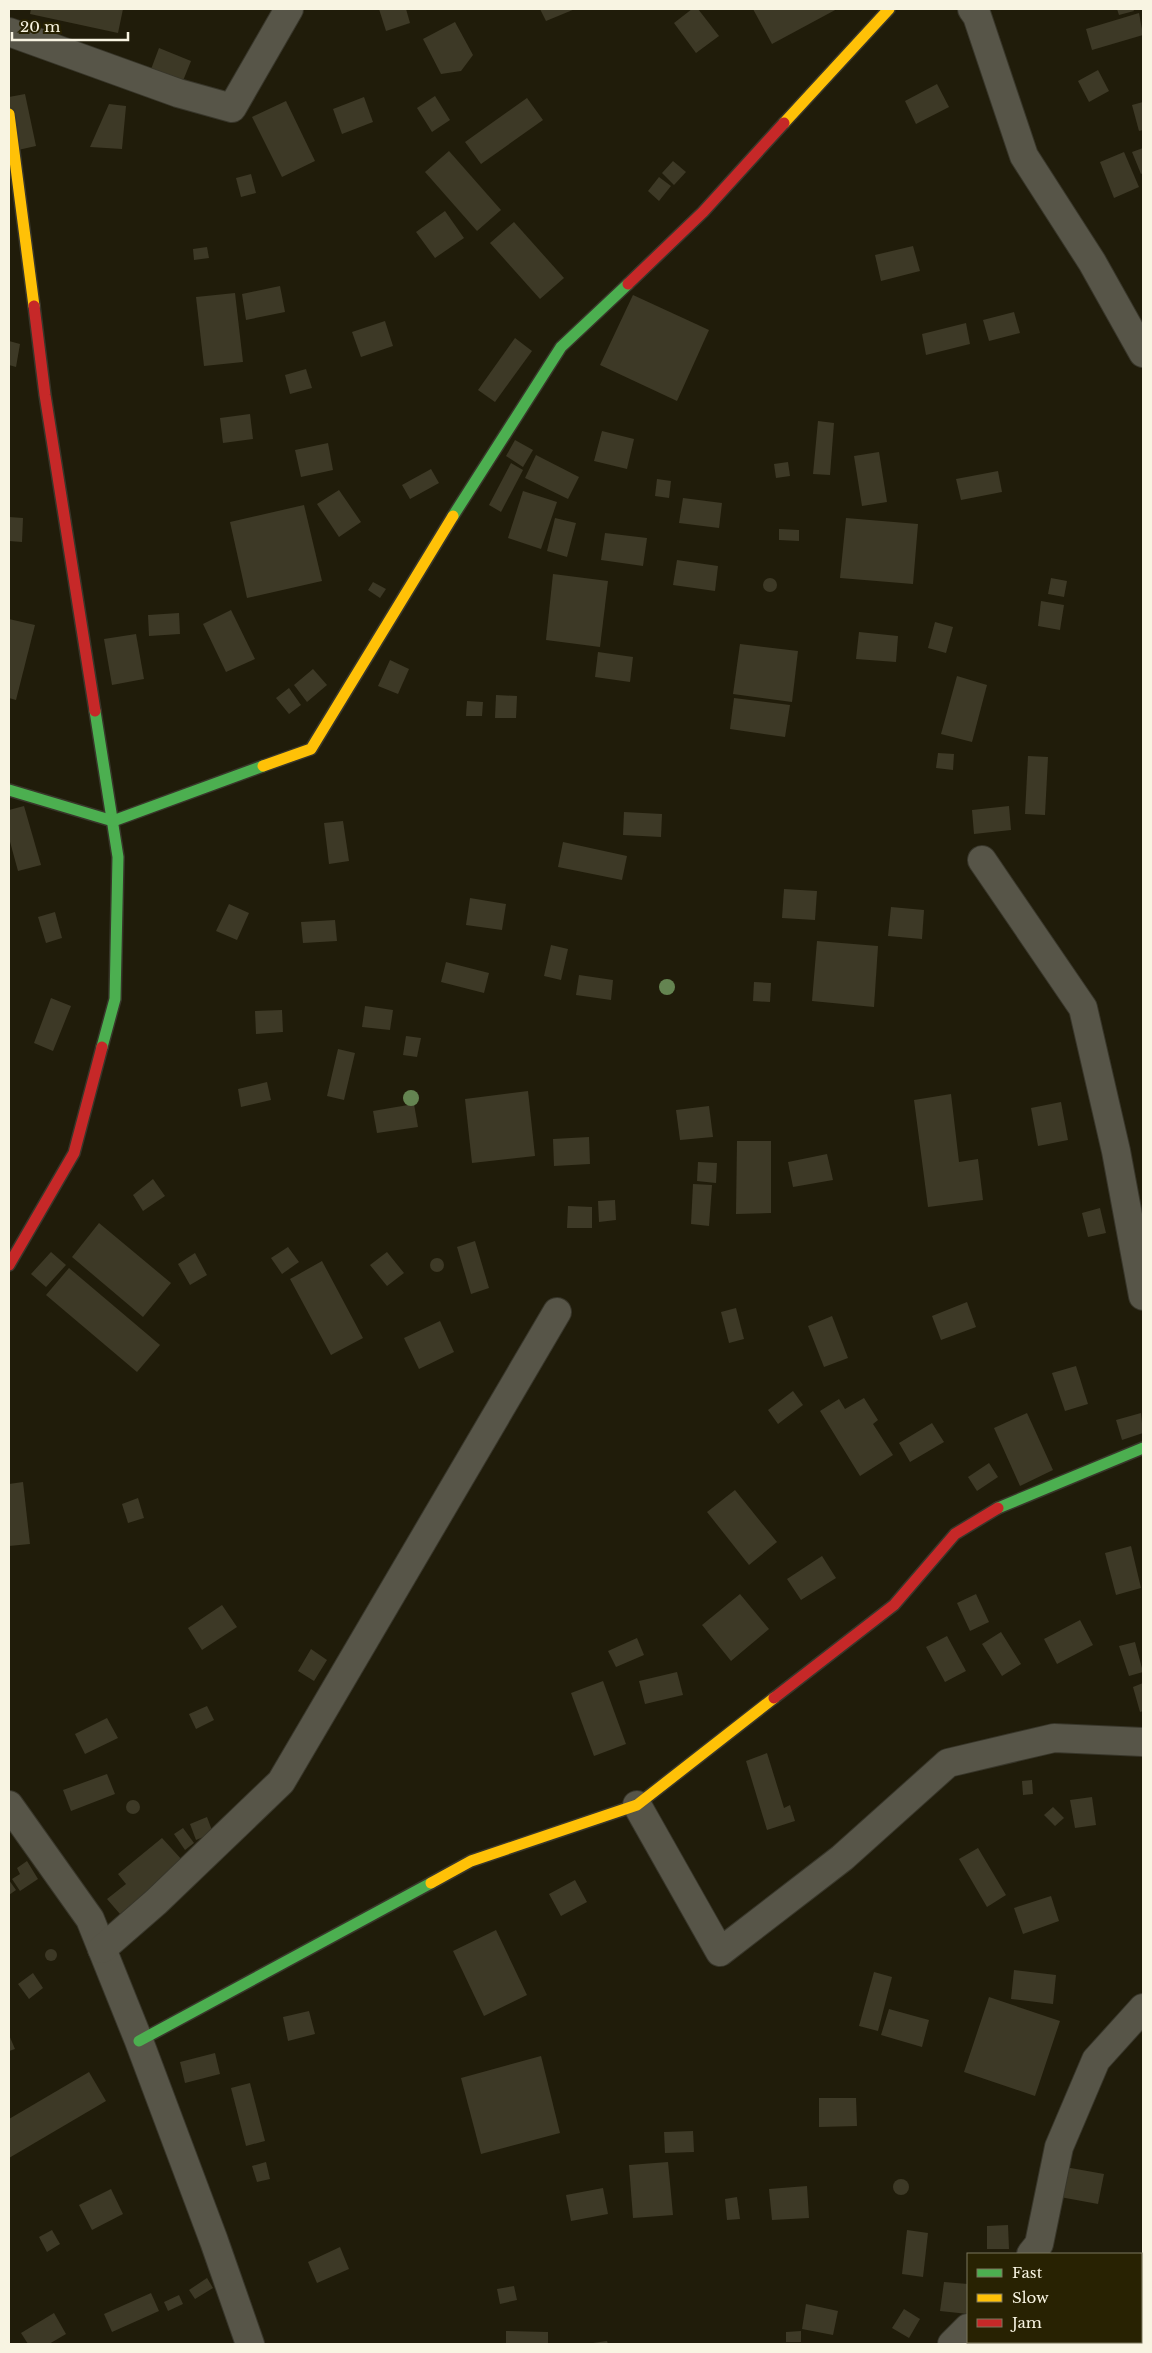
<svg xmlns="http://www.w3.org/2000/svg" width="1152" height="2353" font-family="'Libre Baskerville',serif">
  <style>
    .building { fill: #3d3926 }
    .lines { fill: none; stroke-linecap: round; stroke-linejoin: round }
    .street-casing { stroke: #38362a; stroke-width: 30 }
    .fast-casing { stroke: #38362a; stroke-width: 14 }
    .slow-casing { stroke: #38362a; stroke-width: 14 }
    .jam-casing { stroke: #38362a; stroke-width: 14 }
    .street { stroke: #575548; stroke-width: 28 }
    .fast { stroke: #4caf50; stroke-width: 11 }
    .slow { stroke: #ffc107; stroke-width: 11 }
    .jam { stroke: #c62828; stroke-width: 11 }
    .tree { fill: #648451 }
  </style>
  <rect width="100%" height="100%" fill="#201c0a"/>
  <g class="building">
    <path d="M31,9H123L118,33L30,14Z"/>
    <path d="M379,9H406L410,23L386,31Z"/>
    <path d="M540,9H575L546,21Z"/>
    <path d="M692,9H698L719,36L696,53L674,23Z"/>
    <path d="M753,9H837L772,44Z"/>
    <path d="M1117,9H1133L1134,11L1119,15Z"/>
    <path d="M1139,13L1143,35L1092,50L1086,29Z"/>
    <path d="M455,22L473,55L461,71L441,74L423,39Z"/>
    <path d="M159,48L191,61L178,93L147,80Z"/>
    <path d="M1098,70L1109,91L1089,102L1078,81Z"/>
    <path d="M937,84L949,107L916,124L905,101Z"/>
    <path d="M25,94L36,146L9,152V97Z"/>
    <path d="M435,96L450,120L432,132L417,108Z"/>
    <path d="M364,97L373,122L342,134L333,109Z"/>
    <path d="M527,98L543,120L481,164L465,142Z"/>
    <path d="M286,101L315,161L282,177L252,117Z"/>
    <path d="M1143,102V130L1139,131L1132,105Z"/>
    <path d="M109,104L126,106L122,149L90,147Z"/>
    <path d="M1143,148V173L1141,174L1132,152Z"/>
    <path d="M449,151L501,210L477,231L425,172Z"/>
    <path d="M1124,152L1139,187L1114,198L1100,162Z"/>
    <path d="M673,161L686,172L674,185L662,173Z"/>
    <path d="M251,174L256,193L241,197L236,178Z"/>
    <path d="M659,177L671,186L659,201L648,191Z"/>
    <path d="M445,211L464,238L435,258L416,232Z"/>
    <path d="M514,222L564,278L540,299L490,243Z"/>
    <path d="M913,246L920,271L881,281L875,255Z"/>
    <path d="M207,247L209,258L194,260L193,249Z"/>
    <path d="M280,286L285,312L246,320L242,294Z"/>
    <path d="M235,293L243,362L204,366L196,297Z"/>
    <path d="M633,295L709,330L677,401L600,365Z"/>
    <path d="M1014,312L1020,333L989,341L983,320Z"/>
    <path d="M385,321L393,346L361,357L352,332Z"/>
    <path d="M966,323L970,344L926,355L922,334Z"/>
    <path d="M515,338L532,351L495,402L478,390Z"/>
    <path d="M9,341L20,344L16,367L9,365Z"/>
    <path d="M306,369L312,388L290,394L285,375Z"/>
    <path d="M250,414L253,439L223,443L220,418Z"/>
    <path d="M818,421L834,423L830,475L813,474Z"/>
    <path d="M602,431L634,439L627,469L594,461Z"/>
    <path d="M515,440L533,450L523,467L506,456Z"/>
    <path d="M328,443L333,470L301,477L295,450Z"/>
    <path d="M879,452L887,502L862,506L854,456Z"/>
    <path d="M536,455L579,477L568,499L525,478Z"/>
    <path d="M788,462L790,476L776,478L774,464Z"/>
    <path d="M511,463L523,470L501,512L489,505Z"/>
    <path d="M431,469L439,483L410,499L402,485Z"/>
    <path d="M998,471L1002,492L961,500L956,479Z"/>
    <path d="M657,479L671,481L669,498L655,496Z"/>
    <path d="M339,490L361,522L339,537L317,504Z"/>
    <path d="M523,491L557,502L541,549L508,538Z"/>
    <path d="M683,498L722,503L719,528L679,523Z"/>
    <path d="M304,505L322,581L247,598L230,522Z"/>
    <path d="M9,517L23,518L22,542L9,541Z"/>
    <path d="M555,518L576,523L567,557L547,551Z"/>
    <path d="M846,518L918,524L913,584L840,578Z"/>
    <path d="M779,529L799,530V541L779,540Z"/>
    <path d="M605,533L647,538L643,566L601,560Z"/>
    <path d="M677,560L718,566L715,591L673,585Z"/>
    <path d="M553,574L608,581L600,647L546,640Z"/>
    <path d="M1051,578L1067,581L1064,597L1048,594Z"/>
    <circle cx="770" cy="585" r="7"/>
    <path d="M373,582L386,589L380,598L368,590Z"/>
    <path d="M1041,601L1064,605L1060,630L1038,626Z"/>
    <path d="M231,610L255,659L226,672L203,624Z"/>
    <path d="M179,613L180,634L149,636L148,615Z"/>
    <path d="M9,619L35,625L16,700L9,698Z"/>
    <path d="M935,622L953,627L946,653L928,648Z"/>
    <path d="M859,632L898,636L896,662L856,659Z"/>
    <path d="M136,634L144,679L112,685L104,639Z"/>
    <path d="M740,644L798,651L792,702L733,694Z"/>
    <path d="M598,652L633,657L630,682L595,677Z"/>
    <path d="M390,660L409,669L398,694L378,686Z"/>
    <path d="M313,669L327,685L307,702L294,685Z"/>
    <path d="M957,676L987,685L972,742L941,734Z"/>
    <path d="M289,688L301,705L289,714L276,698Z"/>
    <path d="M496,695L517,696L516,718H495Z"/>
    <path d="M734,698L790,705L785,737L730,729Z"/>
    <path d="M467,701L483,702L482,716H466Z"/>
    <path d="M938,753L954,754L953,770L936,768Z"/>
    <path d="M1028,756L1048,757L1045,815L1025,814Z"/>
    <path d="M24,806L41,865L18,871L9,838V810Z"/>
    <path d="M1009,806L1011,830L974,834L972,810Z"/>
    <path d="M624,812L662,814L661,837L623,835Z"/>
    <path d="M343,821L349,861L329,864L324,823Z"/>
    <path d="M563,842L627,856L622,880L558,867Z"/>
    <path d="M784,889L817,891L815,920L782,918Z"/>
    <path d="M470,898L506,904L502,930L466,925Z"/>
    <path d="M229,904L249,913L237,940L216,931Z"/>
    <path d="M891,907L924,910L922,939L888,936Z"/>
    <path d="M55,912L62,938L46,943L38,917Z"/>
    <path d="M335,920L337,941L303,943L301,922Z"/>
    <path d="M817,941L878,946L874,1007L812,1001Z"/>
    <path d="M551,945L568,949L561,980L544,976Z"/>
    <path d="M446,962L489,973L484,993L441,982Z"/>
    <path d="M579,975L613,980L611,1000L576,995Z"/>
    <path d="M754,982L771,983L770,1002L753,1001Z"/>
    <path d="M51,998L71,1006L53,1051L34,1043Z"/>
    <path d="M365,1006L393,1010L390,1030L362,1027Z"/>
    <path d="M282,1010L283,1032L256,1034L255,1011Z"/>
    <path d="M406,1036L421,1038L417,1057L403,1055Z"/>
    <path d="M338,1049L355,1053L344,1100L327,1096Z"/>
    <path d="M267,1082L271,1100L241,1107L238,1089Z"/>
    <path d="M528,1091L535,1156L472,1163L465,1099Z"/>
    <path d="M951,1094L959,1162L978,1159L983,1200L928,1207L914,1100Z"/>
    <path d="M1061,1102L1068,1140L1038,1146L1031,1108Z"/>
    <path d="M414,1104L418,1127L377,1133L373,1111Z"/>
    <path d="M709,1106L713,1137L680,1140L676,1110Z"/>
    <path d="M589,1137L590,1164L554,1166L553,1139Z"/>
    <path d="M737,1141H771V1213L736,1214Z"/>
    <path d="M827,1154L833,1180L793,1187L788,1162Z"/>
    <path d="M698,1162L717,1163L716,1183L697,1181Z"/>
    <path d="M153,1179L165,1196L143,1211L133,1195Z"/>
    <path d="M693,1184L712,1185L709,1226L691,1224Z"/>
    <path d="M615,1200L616,1220L599,1222L598,1201Z"/>
    <path d="M568,1206L592,1207V1228H567Z"/>
    <path d="M1100,1208L1106,1233L1088,1237L1082,1213Z"/>
    <path d="M99,1223L171,1283L143,1317L72,1257Z"/>
    <path d="M475,1241L489,1288L471,1294L457,1247Z"/>
    <path d="M288,1247L299,1262L282,1274L271,1258Z"/>
    <path d="M51,1252L66,1265L46,1287L31,1274Z"/>
    <path d="M387,1252L404,1273L387,1286L370,1265Z"/>
    <path d="M195,1253L207,1275L190,1285L178,1264Z"/>
    <circle cx="437" cy="1265" r="7"/>
    <path d="M322,1261L363,1338L331,1355L290,1279Z"/>
    <path d="M69,1268L160,1345L137,1372L46,1295Z"/>
    <path d="M967,1302L976,1327L941,1340L932,1316Z"/>
    <path d="M736,1308L744,1339L729,1343L721,1312Z"/>
    <path d="M832,1316L848,1358L824,1367L808,1326Z"/>
    <path d="M440,1321L454,1352L419,1369L404,1338Z"/>
    <path d="M1076,1366L1088,1404L1065,1411L1052,1373Z"/>
    <path d="M793,1391L803,1405L778,1424L768,1410Z"/>
    <path d="M864,1398L878,1420L873,1424L893,1455L860,1476L820,1411L839,1399L845,1409Z"/>
    <path d="M1027,1413L1053,1470L1020,1486L994,1428Z"/>
    <path d="M1141,1413L1143,1433L1122,1440L1116,1420Z"/>
    <path d="M932,1423L944,1442L910,1462L899,1443Z"/>
    <path d="M989,1463L998,1477L977,1491L968,1477Z"/>
    <path d="M23,1482L30,1544L9,1546V1484Z"/>
    <path d="M735,1490L777,1542L749,1565L707,1512Z"/>
    <path d="M138,1498L144,1518L128,1523L122,1504Z"/>
    <path d="M1131,1546L1141,1588L1116,1595L1105,1553Z"/>
    <path d="M822,1556L836,1578L801,1600L787,1579Z"/>
    <path d="M740,1594L769,1629L731,1661L702,1625Z"/>
    <path d="M976,1594L989,1622L970,1631L957,1603Z"/>
    <path d="M222,1605L237,1627L202,1650L188,1628Z"/>
    <path d="M1080,1620L1093,1645L1057,1664L1044,1639Z"/>
    <path d="M1001,1632L1021,1664L1002,1676L982,1644Z"/>
    <path d="M947,1636L966,1671L945,1682L926,1647Z"/>
    <path d="M637,1638L644,1655L616,1667L608,1651Z"/>
    <path d="M1135,1642L1143,1672L1129,1676L1119,1646Z"/>
    <path d="M311,1649L327,1660L314,1681L298,1671Z"/>
    <path d="M677,1672L683,1695L645,1704L639,1681Z"/>
    <path d="M603,1681L626,1744L594,1756L571,1693Z"/>
    <path d="M1143,1683V1711L1140,1712L1133,1687Z"/>
    <path d="M207,1706L214,1720L196,1729L189,1714Z"/>
    <path d="M107,1718L118,1738L85,1754L75,1734Z"/>
    <path d="M767,1753L784,1808L790,1805L795,1821L767,1830L746,1761Z"/>
    <path d="M107,1774L115,1794L71,1811L63,1790Z"/>
    <path d="M1032,1780L1033,1794L1023,1795L1022,1781Z"/>
    <path d="M1092,1797L1096,1825L1075,1828L1070,1800Z"/>
    <circle cx="133" cy="1807" r="7"/>
    <path d="M1053,1807L1064,1818L1055,1826L1044,1815Z"/>
    <path d="M207,1817L213,1833L196,1840L190,1824Z"/>
    <path d="M183,1828L194,1843L185,1850L174,1834Z"/>
    <path d="M162,1838L183,1861L120,1914L107,1899L126,1884L118,1874Z"/>
    <path d="M978,1848L1006,1895L987,1907L959,1859Z"/>
    <path d="M27,1861L38,1879L20,1891L12,1879L20,1874L17,1868Z"/>
    <path d="M9,1880L16,1890L9,1895Z"/>
    <path d="M575,1880L587,1902L561,1916L549,1894Z"/>
    <path d="M1051,1896L1059,1921L1023,1934L1014,1908Z"/>
    <path d="M496,1930L527,1995L484,2016L453,1951Z"/>
    <circle cx="51" cy="1955" r="6"/>
    <path d="M1014,1970L1056,1975L1053,2004L1011,1999Z"/>
    <path d="M874,1972L892,1977L878,2031L859,2026Z"/>
    <path d="M33,1973L43,1988L29,1999L18,1984Z"/>
    <path d="M989,1997L1060,2021L1035,2096L964,2072Z"/>
    <path d="M889,2009L929,2020L922,2047L881,2035Z"/>
    <path d="M309,2011L315,2034L288,2041L283,2017Z"/>
    <path d="M9,2035L15,2049L9,2051Z"/>
    <path d="M215,2053L220,2074L185,2083L180,2062Z"/>
    <path d="M541,2056L560,2133L481,2154L461,2078Z"/>
    <path d="M89,2072L106,2101L9,2158V2119Z"/>
    <path d="M250,2083L265,2141L246,2146L231,2088Z"/>
    <path d="M819,2098H856L857,2126L819,2127Z"/>
    <path d="M693,2131L694,2152L665,2153L664,2132Z"/>
    <path d="M266,2162L270,2179L257,2182L252,2166Z"/>
    <path d="M668,2162L673,2215L633,2218L629,2165Z"/>
    <path d="M1065,2167L1104,2174L1098,2204L1060,2197Z"/>
    <circle cx="901" cy="2187" r="8"/>
    <path d="M807,2186L809,2218L772,2220L769,2189Z"/>
    <path d="M603,2188L608,2214L571,2221L566,2195Z"/>
    <path d="M111,2189L123,2214L92,2230L79,2205Z"/>
    <path d="M737,2197L740,2219L727,2220L725,2199Z"/>
    <path d="M1008,2225L1009,2249H987V2226Z"/>
    <path d="M52,2230L60,2244L47,2252L39,2237Z"/>
    <path d="M907,2230L928,2233L923,2277L902,2274Z"/>
    <path d="M340,2247L349,2269L317,2283L308,2262Z"/>
    <path d="M207,2278L213,2288L195,2299L189,2290Z"/>
    <path d="M944,2282L968,2284V2314L940,2311Z"/>
    <path d="M514,2286L517,2300L500,2304L497,2289Z"/>
    <path d="M151,2293L159,2311L112,2332L104,2314Z"/>
    <path d="M179,2295L183,2304L168,2311L164,2302Z"/>
    <path d="M806,2304L838,2311L833,2335L802,2329Z"/>
    <path d="M904,2309L920,2319L909,2338L892,2328Z"/>
    <path d="M54,2313L66,2334L49,2344H28L21,2333Z"/>
    <path d="M506,2331L548,2332V2344H506Z"/>
    <path d="M801,2331V2342H786V2332Z"/>
    <path d="M607,2341L608,2344H593V2343Z"/>
  </g>
  <g class="lines">
    <defs>
      <g id="street">
        <path d="M972,9L977,16L1024,156L1092,262L1143,353"/>
        <path d="M9,32L178,93L232,108L289,9"/>
        <path d="M982,860L1083,1008L1116,1151L1143,1296"/>
        <path d="M9,1805L90,1919L139,2041L214,2241L250,2344"/>
        <path d="M637,1805L720,1952L842,1858L948,1763L1054,1738L1143,1742"/>
        <path d="M102,1949L156,1902L281,1782L557,1312"/>
        <path d="M1031,2254L1039,2244L1059,2147L1096,2060L1143,2008"/>
        <path d="M952,2344L968,2328"/>
      </g>
      <g id="fast">
        <path d="M453,516L561,347L628,284"/>
        <path d="M95,711L118,857L115,999L102,1047"/>
        <path d="M9,790L113,821L263,766"/>
        <path d="M998,1508L1143,1448"/>
        <path d="M139,2041L431,1883"/>
      </g>
      <g id="slow">
        <path d="M9,114L34,306"/>
        <path d="M784,123L889,9"/>
        <path d="M263,766L311,749L453,516"/>
        <path d="M431,1883L471,1861L637,1805L774,1698"/>
      </g>
      <g id="jam">
        <path d="M628,284L703,212L784,123"/>
        <path d="M34,306L45,395L95,711"/>
        <path d="M9,1265L74,1153L102,1047"/>
        <path d="M774,1698L894,1605L955,1534L998,1508"/>
      </g>
    </defs>
    <use href="#street" class="street-casing"/>
    <use href="#fast" class="fast-casing"/>
    <use href="#slow" class="slow-casing"/>
    <use href="#jam" class="jam-casing"/>
    <use href="#street" class="street"/>
    <use href="#fast" class="fast"/>
    <use href="#slow" class="slow"/>
    <use href="#jam" class="jam"/>
  </g>
  <g class="tree">
    <circle cx="667" cy="987" r="8"/>
    <circle cx="411" cy="1098" r="8"/>
  </g>
  <rect width="1152" height="2353" fill="none" stroke="#f8f4e2" stroke-width="20"/>
  <rect x="967" y="2253" width="175" height="90" fill="#282202" stroke="#7b765c"/>
  <rect x="977" y="2269" width="25" height="8" fill="#4caf50" stroke="#7b765c"/>
  <text x="1012" y="2278" font-size="15" fill="#f8f4e2">Fast</text>
  <rect x="977" y="2294" width="25" height="8" fill="#ffc107" stroke="#7b765c"/>
  <text x="1012" y="2303" font-size="15" fill="#f8f4e2">Slow</text>
  <rect x="977" y="2319" width="25" height="8" fill="#c62828" stroke="#7b765c"/>
  <text x="1012" y="2328" font-size="15" fill="#f8f4e2">Jam</text>
  <path d="M12 32v8h116v-8" fill="none" stroke="#f8f4e2" stroke-width="2.5"/>
  <text x="20" y="32" font-size="15" fill="#f8f4e2" stroke="#282202" stroke-width="4" paint-order="stroke">20 m</text>
</svg>
